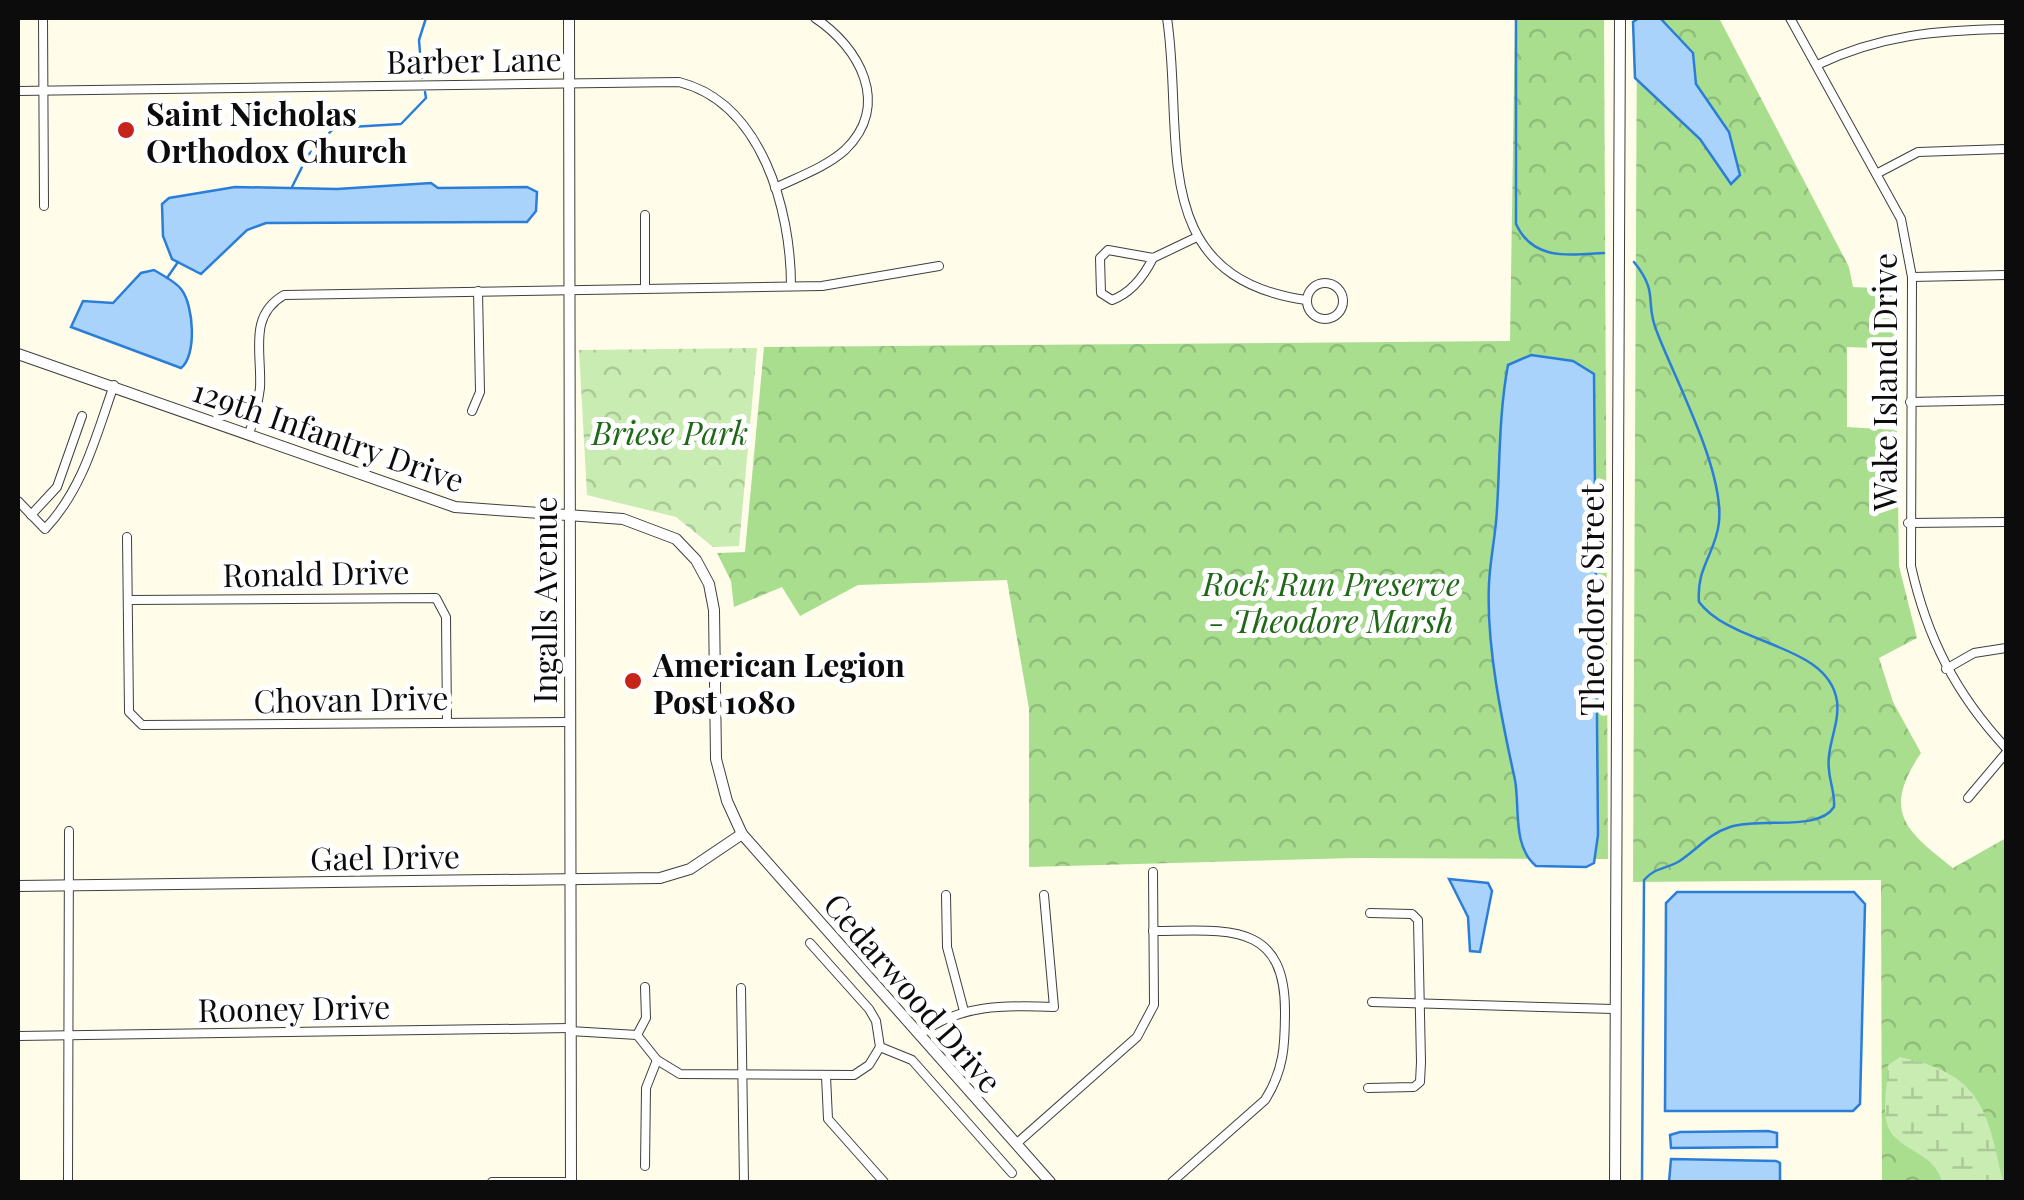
<svg xmlns="http://www.w3.org/2000/svg" width="2024" height="1200" font-family="'Playfair Display',serif">
  <style>
    .forest { fill: url(#forest-crowns) }
    .wetland { fill: url(#wetland-marsh) }
    .park { fill: url(#park-crowns) }
    .water { fill: #aad3fb; stroke: #2b7ed8; stroke-width: 2.5 }
    .lines { fill: none; stroke-linecap: round; stroke-linejoin: round }
    .stream { stroke: #2b7ed8; stroke-width: 2.5 }
    .minor-casing { stroke: #3f3f3f; stroke-width: 10 }
    .tertiary-casing { stroke: #3f3f3f; stroke-width: 12 }
    .minor { stroke: #fff; stroke-width: 8 }
    .tertiary { stroke: #fff; stroke-width: 10 }
    .poi-dot { fill: #c62619; stroke: #fff; stroke-width: 4 }
    .labels { text-anchor: middle; dominant-baseline: central; stroke-width: 10; stroke-linejoin: round; paint-order: stroke }
    .street-label { font-size: 32px; fill: #0c0c0c; stroke: #fff }
    .poi-label { font-size: 32px; font-weight: bold; fill: #0c0c0c; stroke: #fff; text-anchor: start }
    .park-label { font-size: 32px; font-style: italic; fill: #1e6817; stroke: #fff }
  </style>
  <defs>
    <pattern id="forest-crowns" width="20" height="18" patternUnits="userSpaceOnUse" patternTransform="scale(2.5)"><rect width="20" height="18" fill="#a9de8f"/><path d="M2 6a3 3 0 1 1 6 0M12 15a3 3 0 1 1 6 0" fill="none" stroke="#90bd7a"/></pattern>
    <pattern id="wetland-marsh" width="20" height="14" patternUnits="userSpaceOnUse" patternTransform="scale(2.5)"><rect width="20" height="14" fill="#c8ecb1"/><path d="M1 5h8M5 5V1M11 12h8M15 12V8" fill="none" stroke="#abc997"/></pattern>
    <pattern id="park-crowns" width="20" height="18" patternUnits="userSpaceOnUse" patternTransform="scale(2.5)"><rect width="20" height="18" fill="#c8ecb1"/><path d="M2 6a3 3 0 1 1 6 0M12 15a3 3 0 1 1 6 0" fill="none" stroke="#abc997"/></pattern>
  </defs>
  <rect width="100%" height="100%" fill="#fffdea"/>
  <g class="forest">
    <path d="M1515,18H1604L1608,859L1355,858L1029,867V709L1007,580L858,585L800,616L782,587L734,607L731,581L717,553L745,552L764,347L1510,341Z"/>
    <path d="M1637,18H1719L1849,267L1853,287L1897,289L1896,349L1847,347V427L1897,430L1899,566L1917,638L1879,658L1893,702L1921,753C1882,811 1904,830 1953,868L2006,838V1182H1882L1881,880L1633,882Z"/>
  </g>
  <path class="wetland" d="M1900,1057C1981,1074 1987,1108 2003,1182H1942C1935,1151 1895,1151 1887,1124C1882,1107 1888,1082 1888,1065Z"/>
  <path class="park" d="M757,348L739,546L713,547L676,517L587,495L579,350Z"/>
  <g class="water">
    <path d="M1639,18H1660L1693,53L1696,84L1729,132L1740,175L1731,184L1700,139L1635,78L1633,22Z"/>
    <path d="M431,183L438,188L527,187L537,192L536,211L527,222L266,223L247,230L201,274L172,259L163,236L162,204L169,198L235,187L337,189Z"/>
    <path d="M154,270C162,275 175,281 181,289C194,305 197,356 181,368L71,327L83,301L113,303L141,273Z"/>
    <path d="M1531,355L1573,361L1594,374L1598,835L1594,863L1586,867L1536,866C1512,846 1520,807 1515,780C1502,721 1486,645 1489,584C1490,559 1496,534 1497,509C1500,460 1499,413 1508,365Z"/>
    <path d="M1449,879L1488,883L1492,891L1480,952L1470,951L1468,917Z"/>
    <path d="M1677,892H1854L1865,904L1860,1104L1853,1111H1665L1666,903Z"/>
    <path d="M1768,1131L1777,1133V1147L1671,1148L1670,1135L1680,1132Z"/>
    <path d="M1671,1159L1776,1161L1780,1163V1182H1669Z"/>
  </g>
  <g class="lines">
    <g class="stream">
      <path d="M1516,18V224C1533,261 1568,255 1604,253"/>
      <path d="M422,78L419,40L426,18"/>
      <path d="M292,187L308,155L334,128L401,124L426,98L425,92"/>
      <path d="M1634,262C1660,294 1644,302 1657,332C1676,382 1724,470 1719,522C1716,553 1696,567 1699,602C1732,646 1828,643 1837,701C1840,725 1826,746 1829,770C1830,783 1835,793 1834,807C1818,832 1761,817 1730,827C1708,834 1697,850 1678,862C1665,869 1654,868 1644,880L1642,1182"/>
      <path d="M167,278L178,262"/>
    </g>
    <defs>
      <g id="minor">
        <path d="M43,18L44,206"/>
        <path d="M1167,18C1185,136 1144,277 1306,300"/>
        <path d="M1790,18L1901,219L1912,277L1911,566C1927,638 1956,694 2006,748"/>
        <path d="M1817,65C1880,35 1938,30 2006,29"/>
        <path d="M18,91L679,82C762,103 791,210 791,286"/>
        <path d="M1878,173L1918,152L2006,149"/>
        <path d="M775,188C798,177 826,167 845,150C892,105 859,47 815,18"/>
        <path d="M645,215V288"/>
        <path d="M1153,258C1144,276 1131,293 1112,300L1101,293L1100,258L1108,250L1153,258L1197,237"/>
        <path d="M1912,277L2006,275"/>
        <circle cx="1325" cy="301" r="18"/>
        <path d="M1910,402L2006,400"/>
        <path d="M472,411L480,392L478,291"/>
        <path d="M249,434C254,419 258,403 260,388C262,352 248,316 284,295L822,286L939,266"/>
        <path d="M18,501L45,529C83,489 96,436 114,385"/>
        <path d="M31,515L57,487L82,416"/>
        <path d="M1908,523L2006,522"/>
        <path d="M127,537L129,712L142,725L569,722"/>
        <path d="M128,600L436,598L446,617L447,721"/>
        <path d="M1946,669L1974,653L2006,648"/>
        <path d="M1968,798L2006,753"/>
        <path d="M946,895L947,947L964,1011"/>
        <path d="M1153,931C1224,931 1285,919 1285,1011C1285,1045 1284,1070 1265,1100L1172,1182"/>
        <path d="M810,943L869,1009L876,1021L880,1047"/>
        <path d="M741,988L744,1182"/>
        <path d="M1372,1002L1613,1009"/>
        <path d="M570,1031L637,1035L657,1060L680,1074L854,1075L869,1065L880,1047"/>
        <path d="M637,1035L646,1018L645,987"/>
        <path d="M919,1035C958,1004 1006,1005 1054,1007L1044,895"/>
        <path d="M18,1036L570,1028"/>
        <path d="M880,1047L912,1060L1012,1173"/>
        <path d="M826,1076L828,1119L884,1182"/>
        <path d="M1368,1088L1414,1087L1420,1082L1421,1062L1418,920L1412,914L1370,913"/>
        <path d="M1016,1144L1137,1037L1154,1005L1153,872"/>
        <path d="M645,1166L646,1088L657,1060"/>
        <path d="M68,1182L69,831"/>
        <path d="M492,1182H571"/>
      </g>
      <g id="tertiary">
        <path d="M569,18L571,1182"/>
        <path d="M18,354L455,507L623,519L676,539L696,560L709,584L714,610L716,759L727,801L742,834L1050,1182"/>
        <path d="M18,886L660,878L690,869L742,834"/>
        <path d="M1615,1182L1620,18"/>
      </g>
    </defs>
    <use href="#minor" class="minor-casing"/>
    <use href="#tertiary" class="tertiary-casing"/>
    <use href="#minor" class="minor"/>
    <use href="#tertiary" class="tertiary"/>
  </g>
  <g class="poi-dot">
    <circle cx="126" cy="130" r="10"/>
    <circle cx="633" cy="681" r="10"/>
  </g>
  <g class="labels">
    <g class="street-label">
      <text transform="translate(474 59) rotate(-1)">Barber Lane</text>
      <text transform="translate(1883 382) rotate(-90)">Wake Island Drive</text>
      <text transform="translate(329 434) rotate(19)">129th Infantry Drive</text>
      <text transform="translate(316 572) rotate(-1)">Ronald Drive</text>
      <text transform="translate(543 600) rotate(-90)">Ingalls Avenue</text>
      <text transform="translate(1590 600) rotate(-90)">Theodore Street</text>
      <text transform="translate(351 698) rotate(-1)">Chovan Drive</text>
      <text transform="translate(385 856) rotate(-1)">Gael Drive</text>
      <text transform="translate(914 992) rotate(49)">Cedarwood Drive</text>
      <text transform="translate(294 1007) rotate(-1)">Rooney Drive</text>
    </g>
    <g class="poi-label">
      <text x="146" y="112">Saint Nicholas<tspan x="146" dy="37">Orthodox Church</tspan></text>
      <text x="653" y="663">American Legion<tspan x="653" dy="37">Post 1080</tspan></text>
    </g>
    <g class="park-label">
      <text x="670" y="431">Briese Park</text>
      <text x="1331" y="582">Rock Run Preserve<tspan x="1331" dy="37">- Theodore Marsh</tspan></text>
    </g>
  </g>
  <rect width="2024" height="1200" fill="none" stroke="#0c0c0c" stroke-width="40"/>
</svg>
